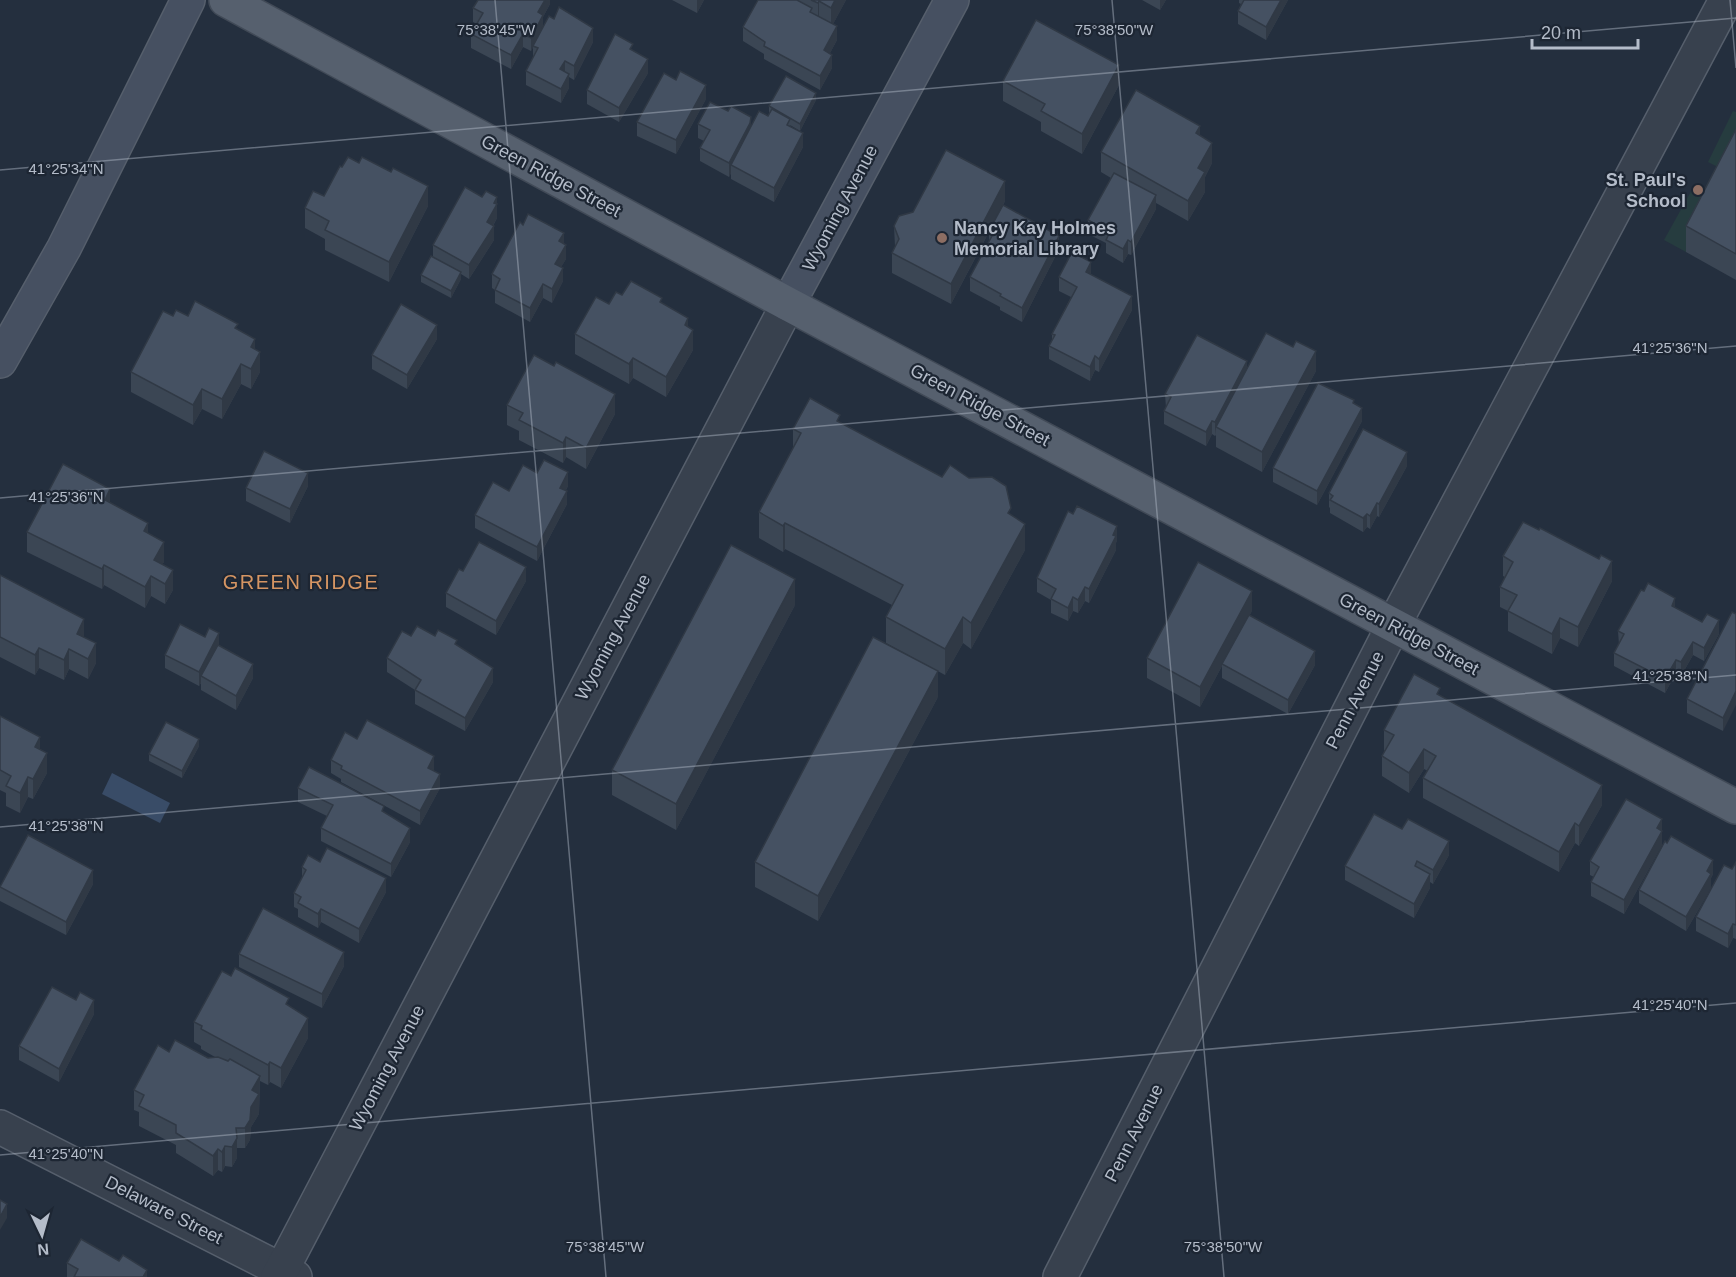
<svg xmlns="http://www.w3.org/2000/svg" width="1736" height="1277" font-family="Arial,sans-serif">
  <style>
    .green { fill: #263c3f }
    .water { fill: #394c67 }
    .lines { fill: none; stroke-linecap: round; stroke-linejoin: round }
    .street-casing { stroke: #565f6c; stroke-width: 36 }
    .secondary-casing { stroke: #565f6c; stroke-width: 36 }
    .primary-casing { stroke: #414a57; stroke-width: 36 }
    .street { stroke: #38414e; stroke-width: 33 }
    .secondary { stroke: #465061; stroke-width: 33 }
    .primary { stroke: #56606e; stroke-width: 33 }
    .wall { fill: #3b4654 }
    .shaded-wall { fill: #303945 }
    .building { fill: #455162; stroke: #303945; stroke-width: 1.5 }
    .ticks { fill: none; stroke: #b4bcc9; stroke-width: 1.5; stroke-opacity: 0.45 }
    .education-dot { fill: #8d6e63; stroke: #1d2633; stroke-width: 2 }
    .labels { text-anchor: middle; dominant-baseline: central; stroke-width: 4.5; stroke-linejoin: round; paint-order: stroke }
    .street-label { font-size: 18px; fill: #b4bcc9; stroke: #1d2633 }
    .poi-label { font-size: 18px; font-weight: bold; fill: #b4bcc9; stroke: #1d2633; text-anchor: end }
    .neighbourhood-label { font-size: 20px; letter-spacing: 1.5px; fill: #d59563; stroke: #1d2633 }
    .ticks-label { font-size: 15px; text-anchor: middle; fill: #b4bcc9; stroke: #1d2633; stroke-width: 4.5; stroke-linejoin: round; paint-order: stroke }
  </style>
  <rect width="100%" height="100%" fill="#242f3e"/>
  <g class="green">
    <path d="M1733,111L1736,112V157L1728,172L1708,162Z"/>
    <path d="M1694,186L1716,198L1686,252L1664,240Z"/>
  </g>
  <path class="water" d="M112,773L170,803L160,823L102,794Z"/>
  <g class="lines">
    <defs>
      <g id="street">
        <path d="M0,1127L295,1277"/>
        <path d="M278,1277L788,304"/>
        <path d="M1060,1277L1393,626L1726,0"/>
      </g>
      <g id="secondary">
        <path d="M788,304L952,0"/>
        <path d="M0,361L64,248L188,0"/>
      </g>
      <path id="primary" d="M226,0L788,304L1736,807"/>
    </defs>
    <use href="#street" class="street-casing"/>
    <use href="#secondary" class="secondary-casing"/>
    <use href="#primary" class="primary-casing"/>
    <use href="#street" class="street"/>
    <use href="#secondary" class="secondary"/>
    <use href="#primary" class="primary"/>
  </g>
  <g class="wall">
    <path d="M550,0V4L543,17V28L593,42L574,80L569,77V88L561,103L526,85V71L533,58V47L531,51L523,47L511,69L471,48V34L477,24L473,22V8Z"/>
    <path d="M672,0H704L697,13Z"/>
    <path d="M758,0H846L833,24L837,40L830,53L832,68L820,90L764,59V54L743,41V27Z"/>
    <path d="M1142,0H1166L1160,10Z"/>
    <path d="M1239,0H1288L1266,40L1238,24V11L1241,4L1239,3Z"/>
    <path d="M648,73L619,122L587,104V90Z"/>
    <path d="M1003,81L1119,85L1082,154L1041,131V122L1003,101Z"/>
    <path d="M706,99L676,154L637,136V122Z"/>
    <path d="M816,100L800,131L790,125L803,147L774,202L731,179V173L729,177L700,161V148L704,141L698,138V124L751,127L768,116L769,114V106Z"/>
    <path d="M1736,129V280L1686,252V226Z"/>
    <path d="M1200,136L1212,163L1205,177V192L1188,221L1156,203V209L1131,255L1128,254L1123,263L1106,253V243L1088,234V220L1111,178L1101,172V152Z"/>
    <path d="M482,197H497V218L493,226L494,240L469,279L461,274V279L451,298L421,282V275L433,257V245Z"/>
    <path d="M1005,201L1003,205L1059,249L1022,322L1000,310V307L970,291V277L989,242V232L951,304L892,273V253L895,247L894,226Z"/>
    <path d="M428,206L389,282L325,250V239L305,228V208Z"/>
    <path d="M564,244L566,259L561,267L563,281L552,303L543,298L530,322L495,303V290L492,288V274Z"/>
    <path d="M1091,274L1132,310L1099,372L1095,370L1090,381L1049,359V346L1052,341V334L1071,297L1059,291V277Z"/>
    <path d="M622,295L662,303L688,327L693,350L666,397L633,378L629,384L575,354V334L609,304Z"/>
    <path d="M173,316H188L238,330L255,349L260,372L251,389L241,384L222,419L202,409L193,425L131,392V372Z"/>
    <path d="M437,339L407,389L372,369V355Z"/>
    <path d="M1247,368L1316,371L1262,472L1216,447V435L1215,436L1212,434L1206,446L1164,424V411L1166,408L1165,394Z"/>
    <path d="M1354,404L1362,421L1317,505L1273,482V468Z"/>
    <path d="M507,405L615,414L586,469L566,457L563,463L519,440V431L507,425Z"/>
    <path d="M840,422L1011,515L1025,550L971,649L963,643L945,675L886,643V617L892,605L785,549L783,552L759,538V512L793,449V429Z"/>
    <path d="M1407,466L1379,517L1377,516L1370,529L1367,527L1363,532L1330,513V508L1329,507V493Z"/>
    <path d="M537,473L568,486L566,490L567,504L537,561L475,528V515L509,491Z"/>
    <path d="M308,486L290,523L246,501V488Z"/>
    <path d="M110,503L148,533L164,562L162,564L173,590L165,604L151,596L145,608L104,585L102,589L27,552V532Z"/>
    <path d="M1117,540L1116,543V550L1089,603L1085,601L1078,613L1073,611L1068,621L1051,613V600L1037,592V578Z"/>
    <path d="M1503,556L1612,581L1578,647L1560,638L1552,654L1508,631V611L1500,607V587L1505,577L1503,576Z"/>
    <path d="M0,575L84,638L96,663L88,679L69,669L64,680L39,668L35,675L0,657Z"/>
    <path d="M526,581L496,635L446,607V593Z"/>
    <path d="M795,605L676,830L612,795V770Z"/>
    <path d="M1675,608L1719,634L1704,661L1693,655L1681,676L1676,673L1665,693L1614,666V653L1619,645L1618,631Z"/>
    <path d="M1252,611L1249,616L1315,665L1288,714L1222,678V666L1200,707L1147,678V658Z"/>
    <path d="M1732,612L1723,731L1687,713V699Z"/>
    <path d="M411,636H435L457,646L493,682L465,731L415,704V690L387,672V658Z"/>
    <path d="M219,645L253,678L236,710L201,690V683L199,686L165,668V655Z"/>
    <path d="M1440,696L1602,805L1579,846L1575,843L1559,872L1423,798V778L1428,771L1424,769L1409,793L1382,776V756L1385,751L1384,750V730Z"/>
    <path d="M938,697L818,921L755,887V862Z"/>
    <path d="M0,716L40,750L47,773L33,799L28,797L20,813L6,806V793L0,790Z"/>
    <path d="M357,739L434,770L433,771L440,788L420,825L341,782V779L331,773V760Z"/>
    <path d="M199,746L182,778L149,761V754Z"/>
    <path d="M298,788L410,842L391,877L321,841V828L327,816L298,802Z"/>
    <path d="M1662,819V845L1624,914L1591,896V882L1594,877L1590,875V861Z"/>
    <path d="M1449,855L1433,884L1430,882V888L1414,918L1345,880V866Z"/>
    <path d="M320,862L386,892L359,943L321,922L318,928L298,917V909L294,907V893L302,878V867Z"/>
    <path d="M1736,862V939L1733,938L1728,948L1696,931V917L1732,869Z"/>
    <path d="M1713,874L1711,878V888L1686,931L1639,903V890Z"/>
    <path d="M93,884L66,935L0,901V887Z"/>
    <path d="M239,954L344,966L322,1008L239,967Z"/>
    <path d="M76,1000L94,1014L59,1082L19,1060V1046Z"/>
    <path d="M289,1006L308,1038L281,1088L270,1082L268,1085L260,1081L259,1114L251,1127L250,1140L245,1148H237V1158L232,1167L225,1166L222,1172L218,1170L213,1176L176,1153V1145L139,1126V1112L134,1110V1090L169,1052L208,1058L215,1057L201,1049V1046L194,1042V1022Z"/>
    <path d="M67,1263L147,1277H67Z"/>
  </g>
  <g class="shaded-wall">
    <path d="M545,0H550V4L543,17V29L531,51V38L538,12Z"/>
    <path d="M697,0H704L697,13Z"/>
    <path d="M835,0H846L831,28V8Z"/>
    <path d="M1160,0H1166L1160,10Z"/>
    <path d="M1281,0H1288L1266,40V27Z"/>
    <path d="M819,1V21L818,23V3Z"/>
    <path d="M837,26V40L824,64V50Z"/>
    <path d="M593,28V42L574,80V66Z"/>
    <path d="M523,34V47L511,69V55Z"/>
    <path d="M832,55V68L820,90V76Z"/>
    <path d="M648,59V73L619,122V108Z"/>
    <path d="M565,61V75L560,69Z"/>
    <path d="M1119,65V85L1082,154V134Z"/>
    <path d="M569,74V88L561,103V89Z"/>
    <path d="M706,85V99L676,154V140Z"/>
    <path d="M816,93V100L800,131V124Z"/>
    <path d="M751,117V130L731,165V173L729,177V163Z"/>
    <path d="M1200,126V146L1196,133Z"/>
    <path d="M803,133V147L774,202V188Z"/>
    <path d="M1212,143V163L1205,177V192L1188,221V201L1198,168Z"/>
    <path d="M1005,181V201L951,304V284Z"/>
    <path d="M428,186V206L389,282V262Z"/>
    <path d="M1156,195V209L1131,255V242Z"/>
    <path d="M497,197V218L487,236V222Z"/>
    <path d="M494,226V240L469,279V265Z"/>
    <path d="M564,233V246L559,241Z"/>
    <path d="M1059,236V249L1022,322V308Z"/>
    <path d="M1128,240V254L1123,263V249Z"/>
    <path d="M566,245V259L555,278V264Z"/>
    <path d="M1091,262V276L1086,272Z"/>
    <path d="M563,268V281L552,303V289Z"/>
    <path d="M461,272V279L451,298V291Z"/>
    <path d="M543,284V298L530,322V308Z"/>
    <path d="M1132,296V310L1099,372V359Z"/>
    <path d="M688,318V338L693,330V350L666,397V377L685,325Z"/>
    <path d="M437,325V339L407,389V375Z"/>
    <path d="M255,339V359L251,347Z"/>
    <path d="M1316,351V371L1262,472V452Z"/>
    <path d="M260,352V372L251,389V369Z"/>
    <path d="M1095,356V370L1090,381V367Z"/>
    <path d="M633,358V378L629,384V364Z"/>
    <path d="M1247,361V375L1216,427L1215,436V422Z"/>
    <path d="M241,364V384L222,419V399Z"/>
    <path d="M202,389V409L193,425V405Z"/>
    <path d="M615,394V414L586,469V448Z"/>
    <path d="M1362,408V421L1317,505V491Z"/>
    <path d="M1212,421V434L1206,446V432Z"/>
    <path d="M566,437V457L563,463V443Z"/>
    <path d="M1407,452V466L1379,517V504Z"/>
    <path d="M568,472V486L560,501V488Z"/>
    <path d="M308,473V486L290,523V509Z"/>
    <path d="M110,489V510L105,500Z"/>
    <path d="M567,491V504L537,561V547Z"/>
    <path d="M1377,503V516L1370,529V516Z"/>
    <path d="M1367,514V527L1363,532V518Z"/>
    <path d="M148,523V543L144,531Z"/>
    <path d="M785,523V549L783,552V526Z"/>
    <path d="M1025,524V550L971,649V623Z"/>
    <path d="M1117,526V540L1116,543V550L1089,603V589Z"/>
    <path d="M164,542V562L154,578V560Z"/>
    <path d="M1612,561V581L1578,647V627Z"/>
    <path d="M104,565V585L102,589V569Z"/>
    <path d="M526,567V581L496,635V621Z"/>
    <path d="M173,570V590L165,604V584Z"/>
    <path d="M151,576V596L145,608V587Z"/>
    <path d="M795,579V605L676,830V804Z"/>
    <path d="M1085,587V601L1078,613V600Z"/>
    <path d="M1252,591V611L1223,664H1222V666L1200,707V687Z"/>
    <path d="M1073,597V611L1068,621V608Z"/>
    <path d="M1675,598V612L1672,606Z"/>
    <path d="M963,617V643L945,675V649Z"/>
    <path d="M1560,618V638L1552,654V634Z"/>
    <path d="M84,619V639L77,654V634Z"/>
    <path d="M1719,620V634L1704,661V648Z"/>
    <path d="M219,633V647L201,676V683L199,686V672Z"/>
    <path d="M1693,642V655L1681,676V662Z"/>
    <path d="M96,643V663L88,679V659Z"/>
    <path d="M39,648V668L35,675V655Z"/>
    <path d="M69,649V669L64,680V660Z"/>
    <path d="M1315,651V665L1288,714V700Z"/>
    <path d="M1676,660V673L1665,693V679Z"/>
    <path d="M253,664V678L236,710V696Z"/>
    <path d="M493,668V682L465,731V718Z"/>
    <path d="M938,671V697L818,921V896Z"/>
    <path d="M1736,691V705L1723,731V718Z"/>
    <path d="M40,737V757L35,747Z"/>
    <path d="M199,739V746L182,778V771Z"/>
    <path d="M1424,749V769L1409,793V773Z"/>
    <path d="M47,753V773L33,799V779Z"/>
    <path d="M434,756V770L428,781V768Z"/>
    <path d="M440,774V788L420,825V811Z"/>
    <path d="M28,777V797L20,813V793Z"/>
    <path d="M1602,785V805L1579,846V826Z"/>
    <path d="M1662,819V845L1624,914V900Z"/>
    <path d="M1575,823V843L1559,872V852Z"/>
    <path d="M410,828V842L391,877V864Z"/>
    <path d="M1449,841V855L1433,884V870Z"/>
    <path d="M1713,860V874L1711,878V888L1686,931V917L1707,871Z"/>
    <path d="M93,870V884L66,935V922Z"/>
    <path d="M1430,874V888L1414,918V904Z"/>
    <path d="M386,878V892L359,943V929Z"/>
    <path d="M321,909V922L318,928V914Z"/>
    <path d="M1733,924V938L1728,948V934Z"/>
    <path d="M344,952V966L322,1008V994Z"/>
    <path d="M94,1000V1014L59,1082V1069Z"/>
    <path d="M308,1018V1038L281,1088V1068Z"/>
    <path d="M270,1062V1082L268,1085V1065Z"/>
    <path d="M260,1076L259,1114L251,1127L250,1140L245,1148V1128L252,1090Z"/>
    <path d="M237,1138V1158L232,1167V1147Z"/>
    <path d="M225,1146V1166L222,1172V1152Z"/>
    <path d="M218,1149V1170L213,1176V1156Z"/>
    <path d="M7,1204V1218L0,1230V1217Z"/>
    <path d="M147,1270V1277H143Z"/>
  </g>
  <g class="building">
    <path d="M478,0H545L538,12L543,15L531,38L523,34L511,55L471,34L483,13L473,8Z"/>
    <path d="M758,0H797L812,8L810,12L837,26L824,50L832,55L820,76L764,46L765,42L743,27Z"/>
    <path d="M811,0H835L831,8L819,1L818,3Z"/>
    <path d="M1244,0H1281L1266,27L1238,11Z"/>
    <path d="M559,7L593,28L574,66L565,61L560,69L569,74L561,89L526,71L538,48L533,46L549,16L554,19Z"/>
    <path d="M1036,20L1119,65L1082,134L1041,111L1045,104L1003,81Z"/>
    <path d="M615,34L633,44L630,49L648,59L619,108L587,90Z"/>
    <path d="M680,71L706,85L676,140L637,122L664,73L676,80Z"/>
    <path d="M786,76L816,93L800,124L769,106Z"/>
    <path d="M1136,90L1200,126L1196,133L1212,143L1198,168L1205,172L1188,201L1101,152Z"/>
    <path d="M710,102L728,111L731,106L751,117L750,123L729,163L700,148L710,130L698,124Z"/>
    <path d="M772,109L790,119L787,125L803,133L774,188L731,165L759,111L768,116Z"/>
    <path d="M1736,129V254L1686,226Z"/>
    <path d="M946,150L1005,181L951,284L892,253L899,239L894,226L899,216L913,212Z"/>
    <path d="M348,157L359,163L362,157L391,172L393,168L428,186L389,262L325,230L329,221L305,208L313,191L324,196L340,166L342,167Z"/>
    <path d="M1114,173L1156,195L1131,242L1128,240L1123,249L1106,240L1110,232L1088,220Z"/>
    <path d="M465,187L482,197L486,191L497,197L494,203L497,204L487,222L494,226L469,265L433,245Z"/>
    <path d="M1003,205L1059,236L1022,308L1000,296L1001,294L970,277L993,234L989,231Z"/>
    <path d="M528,214L564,233L559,241L566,245L555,264L563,268L552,289L543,284L530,308L495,290L500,279L492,274L520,222L523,225Z"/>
    <path d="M1072,252L1091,262L1086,272L1132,296L1099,359L1095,356L1090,367L1049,346L1055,335L1052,334L1077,287L1059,277Z"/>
    <path d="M431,256L461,272L451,291L421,275Z"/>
    <path d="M631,281L662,298L660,302L688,318L685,325L693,330L666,377L633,358L629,364L575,334L596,297L609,304L616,292L622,295Z"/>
    <path d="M195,301L238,324L235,328L255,339L251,347L260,352L251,369L241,364L222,399L202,389L193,405L131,372L163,311L173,316L176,310L188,316Z"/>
    <path d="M401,304L437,325L407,375L372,355Z"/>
    <path d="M1266,333L1293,347L1296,341L1316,351L1262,452L1216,427Z"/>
    <path d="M1197,335L1247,361L1215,422L1212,421L1206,432L1164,411L1171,397L1165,394Z"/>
    <path d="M534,355L554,366L556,362L615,394L586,448L566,437L563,443L519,420L523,413L507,405Z"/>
    <path d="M1318,383L1354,400L1353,403L1362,408L1317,491L1273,468Z"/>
    <path d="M810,398L840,415L837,421L942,477L950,465L969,478L992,477L1006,486L1011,508L1008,513L1025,524L971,623L963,617L945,649L886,617L903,585L785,523L783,526L759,512L801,433L793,429Z"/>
    <path d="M1363,429L1407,452L1379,504L1377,503L1370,516L1367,514L1363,518L1330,500L1333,496L1329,493Z"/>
    <path d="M264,451L308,473L290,509L246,488Z"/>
    <path d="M544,460L568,472L560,488L567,491L537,547L475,515L493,482L509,491L523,465L537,473Z"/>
    <path d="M63,464L110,489L105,500L148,523L144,531L164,542L154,560L173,570L165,584L151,576L145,587L104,565L102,569L27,532Z"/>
    <path d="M1077,506L1117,526L1113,535L1116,536L1089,589L1085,587L1078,600L1073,597L1068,608L1051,599L1056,589L1037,578L1068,511L1073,514Z"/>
    <path d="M1523,522L1539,530L1540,528L1599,559L1601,555L1612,561L1578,627L1560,618L1552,634L1508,611L1517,595L1500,587L1513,562L1503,556Z"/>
    <path d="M479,542L526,567L496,621L446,593L459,569L463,571Z"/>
    <path d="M731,545L795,579L676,804L612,770Z"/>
    <path d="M1198,562L1252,591L1200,687L1147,658Z"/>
    <path d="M0,575L84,619L77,634L96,643L88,659L69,649L64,660L39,648L35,655L0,637Z"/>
    <path d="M1648,583L1675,598L1672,606L1702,622L1707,614L1719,620L1704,648L1693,642L1681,662L1676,660L1665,679L1614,653L1624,634L1618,631L1641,590L1644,591Z"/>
    <path d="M1732,612L1736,614V691L1723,718L1687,699Z"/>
    <path d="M1249,615L1315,651L1288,700L1222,664Z"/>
    <path d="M180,624L205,637L209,628L219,633L199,672L165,655Z"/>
    <path d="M417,626L435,636L438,630L457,640L455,644L493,668L465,718L415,690L421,680L387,658L402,631L411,636Z"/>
    <path d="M873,637L938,671L818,896L755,862Z"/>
    <path d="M218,645L253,664L236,696L201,676Z"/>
    <path d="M1414,674L1440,688L1437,694L1602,785L1579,826L1575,823L1559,852L1423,778L1436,756L1424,749L1409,773L1382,756L1394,735L1384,730Z"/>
    <path d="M0,716L40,737L35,747L47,753L33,779L28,777L20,793L6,786L11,776L0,770Z"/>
    <path d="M367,720L434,756L428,768L440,774L420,811L341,769L342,766L331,760L345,732L357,739Z"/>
    <path d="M166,722L199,739L182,771L149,754Z"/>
    <path d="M309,767L384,806L382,811L410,828L391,864L321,828L333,805L298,788Z"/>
    <path d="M1626,799L1662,819L1657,828L1662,831L1624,900L1591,882L1599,867L1590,861Z"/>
    <path d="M1374,814L1402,829L1408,819L1449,841L1433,870L1417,861L1415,866L1430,874L1414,904L1345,866Z"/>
    <path d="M28,835L93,870L66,922L0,887Z"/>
    <path d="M1671,836L1713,860L1707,871L1711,874L1686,917L1639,890L1665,841L1667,843Z"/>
    <path d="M327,848L386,878L359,929L321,909L318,914L298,903L301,897L294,893L306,870L302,867L308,855L320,862Z"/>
    <path d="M1736,862V925L1733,924L1728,934L1696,917L1724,865L1732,869Z"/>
    <path d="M263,908L344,952L322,994L239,954Z"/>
    <path d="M235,968L289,998L286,1004L308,1018L281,1068L270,1062L268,1065L201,1029L202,1026L194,1022L222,971L231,976Z"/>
    <path d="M52,987L76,1000L80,992L94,1000L59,1069L19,1046Z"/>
    <path d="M175,1040L208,1058L218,1057L228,1061L230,1059L260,1076L252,1090L259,1094L251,1107L250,1120L245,1128H236L237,1138L232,1147L225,1146L222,1152L218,1149L213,1156L176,1133V1125L139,1106L144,1095L134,1090L158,1045L169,1052Z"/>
    <path d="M0,1200L7,1204L0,1217Z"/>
    <path d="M81,1239L119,1261L123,1255L147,1270L143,1277H74L78,1269L67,1263Z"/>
  </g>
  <path class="ticks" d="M495,0L606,1277M1112,0L1224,1277M1730,0L1736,68M0,170L1736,18M0,498L1736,346M0,827L1736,675M0,1155L1736,1003"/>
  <g class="education-dot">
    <circle cx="1698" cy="190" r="6"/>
    <circle cx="942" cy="238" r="6"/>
  </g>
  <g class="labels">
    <g class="street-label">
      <text transform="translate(551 176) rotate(28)">Green Ridge Street</text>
      <text transform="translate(840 208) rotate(-62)">Wyoming Avenue</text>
      <text transform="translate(980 405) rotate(28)">Green Ridge Street</text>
      <text transform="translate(1409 634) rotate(28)">Green Ridge Street</text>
      <text transform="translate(613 637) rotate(-62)">Wyoming Avenue</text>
      <text transform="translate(1355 700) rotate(-63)">Penn Avenue</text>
      <text transform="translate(387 1068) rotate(-62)">Wyoming Avenue</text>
      <text transform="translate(1134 1133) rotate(-63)">Penn Avenue</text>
      <text transform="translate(164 1210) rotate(27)">Delaware Street</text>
    </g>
    <g class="poi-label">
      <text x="1686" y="180">St. Paul's<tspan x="1686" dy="21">School</tspan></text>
      <text x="954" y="228" text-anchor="start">Nancy Kay Holmes<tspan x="954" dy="21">Memorial Library</tspan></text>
    </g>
    <g class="neighbourhood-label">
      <text x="301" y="582">GREEN RIDGE</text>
    </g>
  </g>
  <g class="ticks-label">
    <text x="496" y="35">75°38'45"W</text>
    <text x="1114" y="35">75°38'50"W</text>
    <text x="66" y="174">41°25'34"N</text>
    <text x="1670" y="353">41°25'36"N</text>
    <text x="66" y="502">41°25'36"N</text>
    <text x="1670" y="681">41°25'38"N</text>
    <text x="66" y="831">41°25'38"N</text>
    <text x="1670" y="1010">41°25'40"N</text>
    <text x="66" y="1159">41°25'40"N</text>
    <text x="605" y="1252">75°38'45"W</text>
    <text x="1223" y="1252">75°38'50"W</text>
  </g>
  <g transform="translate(42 1235) rotate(175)" stroke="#1d2633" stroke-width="4.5" paint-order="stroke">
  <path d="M0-4.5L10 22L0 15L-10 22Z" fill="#b4bcc9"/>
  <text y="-9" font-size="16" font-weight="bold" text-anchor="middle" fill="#b4bcc9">N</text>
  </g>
  <path d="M1532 39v9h106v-9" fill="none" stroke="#b4bcc9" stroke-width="3"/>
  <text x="1541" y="39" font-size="18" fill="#b4bcc9" stroke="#1d2633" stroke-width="4.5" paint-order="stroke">20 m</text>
</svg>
